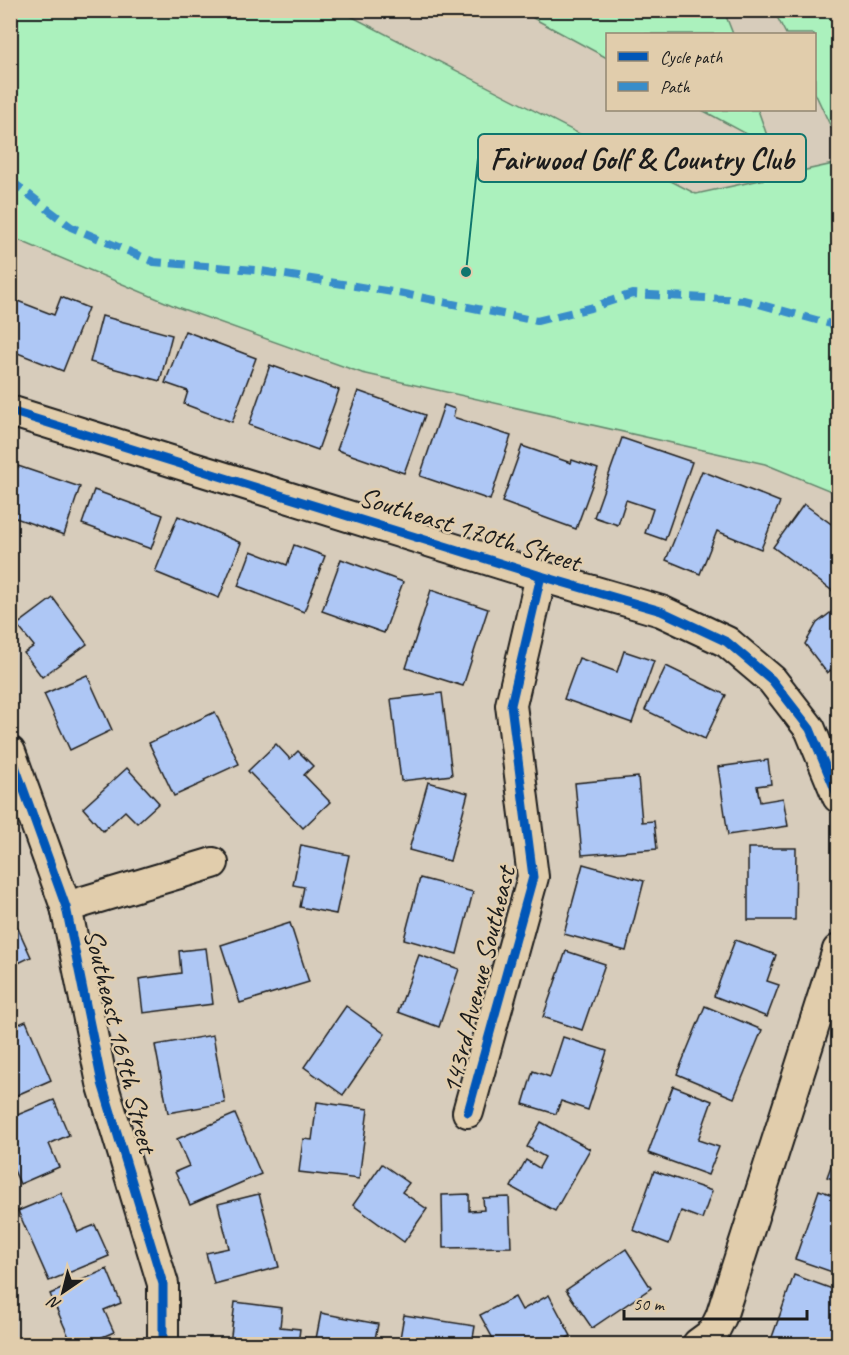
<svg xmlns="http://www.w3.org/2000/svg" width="849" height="1355" font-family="Caveat,sans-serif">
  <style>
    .green { fill: #abf1bd; stroke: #64866c; stroke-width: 1.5 }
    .building { fill: #aec7f5; stroke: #1c1c1c; stroke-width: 1.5 }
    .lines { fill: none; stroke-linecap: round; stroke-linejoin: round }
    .minor-casing { stroke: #1c1c1c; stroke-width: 34 }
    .minor { stroke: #e1cdac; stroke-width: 30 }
    .quiet { stroke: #388dca; stroke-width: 8; stroke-dasharray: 15 8; stroke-linecap: butt }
    .cycleway-casing { stroke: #e1cdac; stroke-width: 13 }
    .cycleway { stroke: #0057b8; stroke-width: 9 }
    .labels { text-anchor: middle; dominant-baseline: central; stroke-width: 5; stroke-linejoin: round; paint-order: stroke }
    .street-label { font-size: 28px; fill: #1c1c1c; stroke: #e1cdac }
    .leader { fill: none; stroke: #0f766e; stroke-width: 2 }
    .callout-dot { fill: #0f766e; stroke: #e1cdac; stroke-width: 2 }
    .callout { fill: #e1cdac; stroke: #0f766e; stroke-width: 2 }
    .callout-label { font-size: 30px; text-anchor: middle; font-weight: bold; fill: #1c1c1c }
  </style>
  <rect width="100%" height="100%" fill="#d7ccbb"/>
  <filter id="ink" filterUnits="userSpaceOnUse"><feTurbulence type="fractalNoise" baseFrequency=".0167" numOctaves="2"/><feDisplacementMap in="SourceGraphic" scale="12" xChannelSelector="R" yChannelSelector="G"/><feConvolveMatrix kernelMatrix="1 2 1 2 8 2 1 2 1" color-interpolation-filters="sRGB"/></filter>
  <g filter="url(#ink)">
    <g class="green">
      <path d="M541,10L724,11L733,34H608L607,58L533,18Z"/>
      <path d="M10,11H341L696,194L838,163V494L765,464L362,373L177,307L11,237Z"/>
      <path d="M774,11H838V142L815,93L814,34H786Z"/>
      <path d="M702,110H758L771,147Z"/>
    </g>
    <g class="building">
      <path d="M61,297L88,308L63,371L10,350V312L15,300L54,315Z"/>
      <path d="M102,316L172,335L160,381L90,362Z"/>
      <path d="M185,331L256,358L232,422L184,404L188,391L165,383Z"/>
      <path d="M270,365L339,390L318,450L249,425Z"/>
      <path d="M358,391L425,415L404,473L337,450Z"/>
      <path d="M444,405L455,409L453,417L511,436L490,500L420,476Z"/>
      <path d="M622,438L692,462L665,540L645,533L653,509L626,500L618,525L594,517Z"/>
      <path d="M522,446L571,463L572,460L598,469L576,529L502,502Z"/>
      <path d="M18,466L80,487L64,535L10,516V487Z"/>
      <path d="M702,471L780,502L761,549L717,531L700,574L666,560Z"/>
      <path d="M94,490L163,515L151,549L82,524Z"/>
      <path d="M804,504L838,529V595L773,547Z"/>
      <path d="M178,516L241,543L219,598L155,572Z"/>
      <path d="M294,545L325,556L304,612L238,586L251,551L287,565Z"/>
      <path d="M341,559L403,582L384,633L322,611Z"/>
      <path d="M431,590L488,609L463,686L406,668Z"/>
      <path d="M53,598L87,644L42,677L24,653L34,646L17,625Z"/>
      <path d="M838,607V665L827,673L805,644L817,623Z"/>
      <path d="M624,651L654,661L632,723L564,699L579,658L617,672Z"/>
      <path d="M666,666L726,695L705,739L645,710Z"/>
      <path d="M87,675L112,730L70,750L44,694Z"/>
      <path d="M442,693L452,775L401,781L391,699Z"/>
      <path d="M215,712L239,764L204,780L205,782L174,796L149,743Z"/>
      <path d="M276,744L290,759L298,751L313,766L304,775L330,802L303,828L248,771Z"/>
      <path d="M768,760L771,784L757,786L760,802L783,798L788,826L728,835L718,767Z"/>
      <path d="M127,768L159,803L137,823L125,811L103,831L83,808Z"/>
      <path d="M638,777L642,822L654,821L657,849L582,855L575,783Z"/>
      <path d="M428,782L468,793L450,861L409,850Z"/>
      <path d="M301,845L349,855L336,914L300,907L304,887L293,885Z"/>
      <path d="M748,848H796L795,920H748Z"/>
      <path d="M583,864L644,881L626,951L564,934Z"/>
      <path d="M420,878L473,892L457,954L404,939Z"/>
      <path d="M290,923L309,982L240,1003L221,945Z"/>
      <path d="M16,924L31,957L10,967V927Z"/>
      <path d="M735,940L776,955L767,981L779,985L767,1017L714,996Z"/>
      <path d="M206,948L213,1004L143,1013L139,979L181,973L179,951Z"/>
      <path d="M566,951L605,964L582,1030L543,1017Z"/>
      <path d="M419,955L459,969L439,1027L398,1012Z"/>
      <path d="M346,1006L385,1034L343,1095L304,1067Z"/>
      <path d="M705,1006L762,1030L734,1098L677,1074Z"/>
      <path d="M26,1021L51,1080L10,1098V1028Z"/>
      <path d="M213,1035L225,1103L168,1113L155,1045Z"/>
      <path d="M563,1037L607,1051L588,1110L561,1101L556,1114L523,1104L533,1071L550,1077Z"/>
      <path d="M673,1086L712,1101L698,1140L719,1147L708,1175L648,1153Z"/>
      <path d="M54,1100L69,1135L49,1144L59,1167L20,1184L10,1161V1118Z"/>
      <path d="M317,1102L368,1109L359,1179L299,1172L303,1139L312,1140Z"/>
      <path d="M235,1114L261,1174L190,1205L175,1172L189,1166L177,1139Z"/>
      <path d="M541,1122L590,1149L555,1211L511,1187L526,1160L539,1168L545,1157L527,1147Z"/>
      <path d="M838,1122V1144L832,1141Z"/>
      <path d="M838,1147V1181L827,1177Z"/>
      <path d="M382,1164L409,1183L402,1192L427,1209L404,1242L353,1205Z"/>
      <path d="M654,1171L712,1191L702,1219L681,1211L669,1244L633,1230Z"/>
      <path d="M819,1190L838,1197V1274L795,1259Z"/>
      <path d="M61,1193L78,1232L95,1225L109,1256L49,1281L18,1211Z"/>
      <path d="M259,1194L279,1267L214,1284L206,1253L229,1248L218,1204Z"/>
      <path d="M469,1194V1211L484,1210L483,1198L509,1197L511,1247L443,1248L442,1195Z"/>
      <path d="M626,1249L651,1288L592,1328L566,1290Z"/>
      <path d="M107,1269L121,1303L104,1310L114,1332L86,1344H72L50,1294Z"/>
      <path d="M794,1275L838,1291V1328L833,1344H783L771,1340Z"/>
      <path d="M549,1295L571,1336L555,1344H496L480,1315L515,1297L522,1310Z"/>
      <path d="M235,1302L282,1308L280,1327L300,1329L298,1344H230Z"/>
      <path d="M321,1313L378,1324L374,1344H315Z"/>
      <path d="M404,1315L475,1326L472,1344H399Z"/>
    </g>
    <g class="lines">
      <defs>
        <g id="minor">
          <path d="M10,411L541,576L661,611L727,642L772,680L810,729L838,797"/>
          <path d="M10,752L66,907L102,1083L163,1284V1344"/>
          <path d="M66,907L213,863"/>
          <path d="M468,1112L533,877L511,705L541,576"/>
          <path d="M698,1344L713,1333L721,1317L838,950"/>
        </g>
      </defs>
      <use href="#minor" class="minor-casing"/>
      <use href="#minor" class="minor"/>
      <path class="quiet" d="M10,180L71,227L154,262L255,270L399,293L537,321L590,308L632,294L744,300L838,326"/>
      <defs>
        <g id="cycleway">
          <path d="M10,411L541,576L661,611L727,642L772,680L810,729L838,797"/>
          <path d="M10,752L66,907L102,1083L163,1284V1344"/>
          <path d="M468,1112L533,877L511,705L541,576"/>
        </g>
      </defs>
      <use href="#cycleway" class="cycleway-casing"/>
      <use href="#cycleway" class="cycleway"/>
    </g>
  </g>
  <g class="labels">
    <g class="street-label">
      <text transform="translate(470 529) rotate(17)">Southeast 170th Street</text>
      <text transform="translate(478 980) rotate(-76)">143rd Avenue Southeast</text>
      <text transform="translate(121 1041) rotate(76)">Southeast 169th Street</text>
    </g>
  </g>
  <path class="leader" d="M466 272L478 158"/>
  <circle class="callout-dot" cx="466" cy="272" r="6"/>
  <rect class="callout" x="478" y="134" width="328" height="48" rx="6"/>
  <g class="callout-label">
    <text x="642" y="169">Fairwood Golf &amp; Country Club</text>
  </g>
  <rect width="849" height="1355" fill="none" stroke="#e1cdac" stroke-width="36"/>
  <rect x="18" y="18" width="813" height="1319" fill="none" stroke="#1c1c1c" stroke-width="2" filter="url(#ink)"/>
  <rect x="606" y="33" width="210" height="78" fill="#e1cdac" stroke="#928672" stroke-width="1.5"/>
  <rect x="618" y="52" width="30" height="9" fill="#0057b8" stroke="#928672" stroke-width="1.5"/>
  <text x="660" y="63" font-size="18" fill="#1c1c1c">Cycle path</text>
  <rect x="618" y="82" width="30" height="9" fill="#388dca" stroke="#928672" stroke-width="1.5"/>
  <text x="660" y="93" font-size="18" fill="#1c1c1c">Path</text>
  <g transform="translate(63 1292) rotate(215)" stroke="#e1cdac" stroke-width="4.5" paint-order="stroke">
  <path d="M0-4.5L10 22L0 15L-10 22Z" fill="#1c1c1c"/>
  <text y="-9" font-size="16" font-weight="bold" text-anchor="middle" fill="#1c1c1c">N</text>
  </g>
  <path d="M624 1310v9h183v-9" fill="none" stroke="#1c1c1c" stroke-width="3"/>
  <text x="633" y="1310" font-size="18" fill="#1c1c1c" stroke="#e1cdac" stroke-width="4.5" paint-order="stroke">50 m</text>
</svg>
